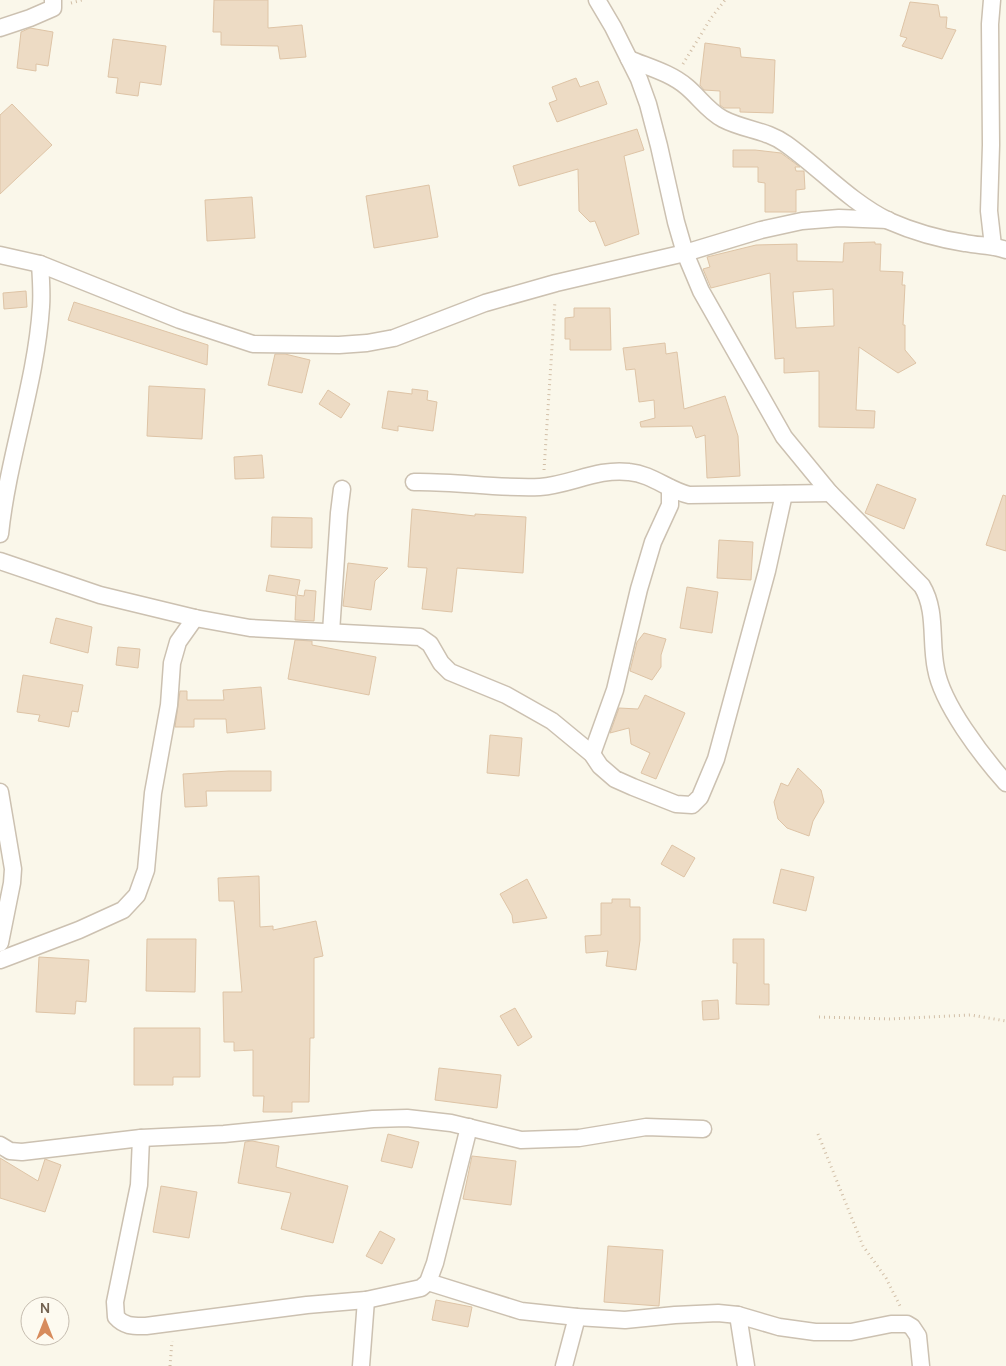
<svg xmlns="http://www.w3.org/2000/svg" width="1006" height="1366" font-family="Manrope,sans-serif">
  <style>
    .building { fill: #eddbc4; stroke: #dec4a6; fill-rule: evenodd }
    .lines { fill: none; stroke-linecap: round; stroke-linejoin: round }
    .street-casing { stroke: #ccc1b1; stroke-width: 19 }
    .path { stroke: #d2bfa7; stroke-width: 3; stroke-dasharray: 1 4; stroke-linecap: butt }
    .street { stroke: #fff; stroke-width: 16 }
  </style>
  <rect width="100%" height="100%" fill="#faf7ea"/>
  <g class="building">
    <path d="M214,0H268V28L302,25L306,57L280,59L278,46L221,45V32H213Z"/>
    <path d="M910,2L938,5L940,17H947L946,28L956,30L942,59L902,46L907,38L900,36Z"/>
    <path d="M30,28L53,32L48,66L36,64V71L17,68L21,32Z"/>
    <path d="M113,39L166,46L161,85L140,82L138,96L116,93L118,78L108,77Z"/>
    <path d="M705,43L740,48L741,57L775,60L773,113L740,112V108H724L720,105V91L704,90L700,85Z"/>
    <path d="M576,78L580,87L598,81L607,104L557,122L549,103L557,100L552,87Z"/>
    <path d="M12,104L52,145L0,194V115Z"/>
    <path d="M637,129L644,150L624,156L639,234L605,246L595,221L590,222L579,211L578,169L519,186L513,166Z"/>
    <path d="M733,150H755L781,153L800,167H795L796,171H804L805,189L796,190V212H765V183L758,182V167H733Z"/>
    <path d="M429,185L438,237L374,248L366,196Z"/>
    <path d="M252,197L255,238L207,241L205,200Z"/>
    <path d="M875,242V244H881L880,271L903,272L902,285H905L903,325H905V350L916,363L898,373L859,347L856,410L875,411L874,428L819,427V371L784,373V358L775,359L770,273L711,288L703,269L710,267L707,257L756,245L797,244V261L843,262L844,243ZM833,289L834,326L796,328L793,292Z"/>
    <path d="M26,291L27,307L4,309L3,293Z"/>
    <path d="M74,302L208,345L207,365L68,320Z"/>
    <path d="M574,308H610L611,350H570V339H565V318L574,317Z"/>
    <path d="M665,343L666,354L677,352L684,409L725,396L738,436L740,476L707,478L705,435L696,438L692,426L641,427L640,422L655,418L654,400L639,402L635,369L626,370L623,348Z"/>
    <path d="M275,354H285L310,360L302,393L268,385Z"/>
    <path d="M149,386L205,389L202,439L147,436Z"/>
    <path d="M412,389L428,391L427,400L437,402L433,431L398,426V431L382,428L388,391L412,394Z"/>
    <path d="M328,390L350,404L341,418L319,404Z"/>
    <path d="M262,455L264,478L235,479L234,457Z"/>
    <path d="M877,484L916,499L904,529L865,513Z"/>
    <path d="M1003,495L1006,496V551L986,545Z"/>
    <path d="M412,509L475,516V514L526,517L523,573L457,568L452,612L422,609L427,568L408,567Z"/>
    <path d="M272,517L312,518V548L271,547Z"/>
    <path d="M719,540L753,542L751,580L717,578Z"/>
    <path d="M348,563L388,568L375,581L371,610L343,606Z"/>
    <path d="M269,575L300,580L297,595L304,596L305,590L316,591L314,621L295,620L296,596L266,591Z"/>
    <path d="M687,587L718,592L712,633L680,628Z"/>
    <path d="M56,618L92,627L88,653L50,643Z"/>
    <path d="M644,633L666,639L661,655V667L652,680L630,671L637,642Z"/>
    <path d="M295,640L312,641V645L376,657L369,695L288,679Z"/>
    <path d="M118,647L140,649L138,668L116,665Z"/>
    <path d="M23,675L83,685L78,712L72,711L69,727L38,721L40,715L17,712Z"/>
    <path d="M261,687L265,729L227,733L226,719H194V727H175L180,691H187V700H224L223,690Z"/>
    <path d="M645,695L685,713L656,779L641,773L650,753L631,744L629,728L610,733L619,708L638,709Z"/>
    <path d="M490,735L522,738L519,776L487,773Z"/>
    <path d="M798,768L821,790L824,802L813,821L809,836L787,828L778,819L774,802L781,783L788,786Z"/>
    <path d="M229,771H271V791H206L207,806L185,807L183,774Z"/>
    <path d="M672,845L695,858L684,877L661,864Z"/>
    <path d="M781,869L814,877L806,911L773,903Z"/>
    <path d="M259,876L260,927L273,926V930L316,921L323,956L314,958V1038H310L309,1102H292V1112H263L264,1096H253V1050L234,1051V1042H224L223,992H242L234,901H219L218,878Z"/>
    <path d="M527,879L547,918L513,923L512,915L500,894Z"/>
    <path d="M612,899H630V907H640V940L636,970L606,966L608,951L586,953L585,936L601,935V903H612Z"/>
    <path d="M147,939H196L195,992L146,991Z"/>
    <path d="M733,939H764V984H769V1005L736,1004L737,963H733Z"/>
    <path d="M39,957L89,960L86,1002L76,1001L75,1014L36,1012Z"/>
    <path d="M718,1000L719,1019L703,1020L702,1001Z"/>
    <path d="M515,1008L532,1037L518,1046L500,1016Z"/>
    <path d="M134,1028H200V1077H173V1085H134Z"/>
    <path d="M439,1068L501,1075L497,1108L435,1100Z"/>
    <path d="M388,1134L419,1142L412,1168L381,1161Z"/>
    <path d="M252,1141L279,1146L276,1167L348,1186L333,1243L281,1229L291,1193L238,1183L245,1142Z"/>
    <path d="M472,1156L516,1161L511,1205L463,1199Z"/>
    <path d="M0,1158L38,1181L45,1159L61,1165L45,1212L0,1198Z"/>
    <path d="M161,1186L197,1192L189,1238L153,1232Z"/>
    <path d="M380,1231L395,1239L382,1264L366,1256Z"/>
    <path d="M608,1246L663,1250L659,1306L604,1302Z"/>
    <path d="M436,1300L472,1307L468,1327L432,1320Z"/>
  </g>
  <g class="lines">
    <defs>
      <g id="street">
        <path d="M597,0L613,27L639,79L648,104L659,146L676,222L685,253L701,291L784,437L830,493L922,586C937,611 930,641 936,669C942,704 982,756 1006,783"/>
        <path d="M992,0L990,24L991,145L989,211L993,246"/>
        <path d="M0,28L30,18L53,8V0"/>
        <path d="M629,59C648,67 671,73 687,87C700,98 708,111 723,119C744,130 767,130 786,144C821,169 850,202 889,221C914,232 939,239 965,243C980,246 992,245 1006,250"/>
        <path d="M0,255L40,264L180,320L253,344L339,345L367,343L394,338L485,303L556,283L685,253L761,230L802,221L839,218L888,220"/>
        <path d="M414,482C456,481 498,489 540,487C570,485 598,468 629,472C652,474 668,490 689,495L830,493"/>
        <path d="M0,534C8,457 36,383 41,307C42,293 41,278 40,264"/>
        <path d="M0,561L100,595L195,618L250,628L420,637L430,644L441,663L450,672L506,695L552,721L592,754L600,766L615,779L633,787L676,804L692,805L700,797L716,759L767,571L784,494"/>
        <path d="M331,632L339,513L342,489"/>
        <path d="M592,754L615,690L639,589L653,542L670,505V488"/>
        <path d="M0,792L13,869L12,883L0,943"/>
        <path d="M0,960L79,930L123,910L137,895L146,870L153,793L169,705L172,663L178,642L195,618"/>
        <path d="M141,1138L139,1185L115,1302L116,1317C125,1327 134,1326 146,1326L307,1305L366,1300L421,1288L428,1282L435,1263L469,1127"/>
        <path d="M0,1145L10,1151L22,1152L141,1138L224,1134L373,1119L407,1118L451,1123L521,1140L579,1138L646,1127L703,1129"/>
        <path d="M428,1282L521,1311L577,1317L625,1320L675,1315L718,1313L738,1315L779,1327L815,1332H851L891,1324H907L912,1327L918,1336L921,1366"/>
        <path d="M738,1315L746,1366"/>
        <path d="M361,1366L366,1300"/>
        <path d="M564,1366L577,1317"/>
      </g>
    </defs>
    <use href="#street" class="street-casing"/>
    <g class="path">
      <path d="M71,3L82,0"/>
      <path d="M683,64L711,18L725,0"/>
      <path d="M544,470L555,301"/>
      <path d="M819,1017L890,1019L971,1015L1006,1021"/>
      <path d="M818,1134L863,1246L886,1278L900,1306"/>
      <path d="M170,1366L172,1341"/>
    </g>
    <use href="#street" class="street"/>
  </g>
  <g transform="translate(45 1321)"><circle r="24" fill="#fdfaf0" stroke="#c6bdb0"/>
  <path d="M0-4L9 19L0 12L-9 19Z" fill="#d78b5c"/>
  <text y="-8" font-size="14" font-weight="bold" text-anchor="middle" fill="#736250">N</text>
  </g>
</svg>
